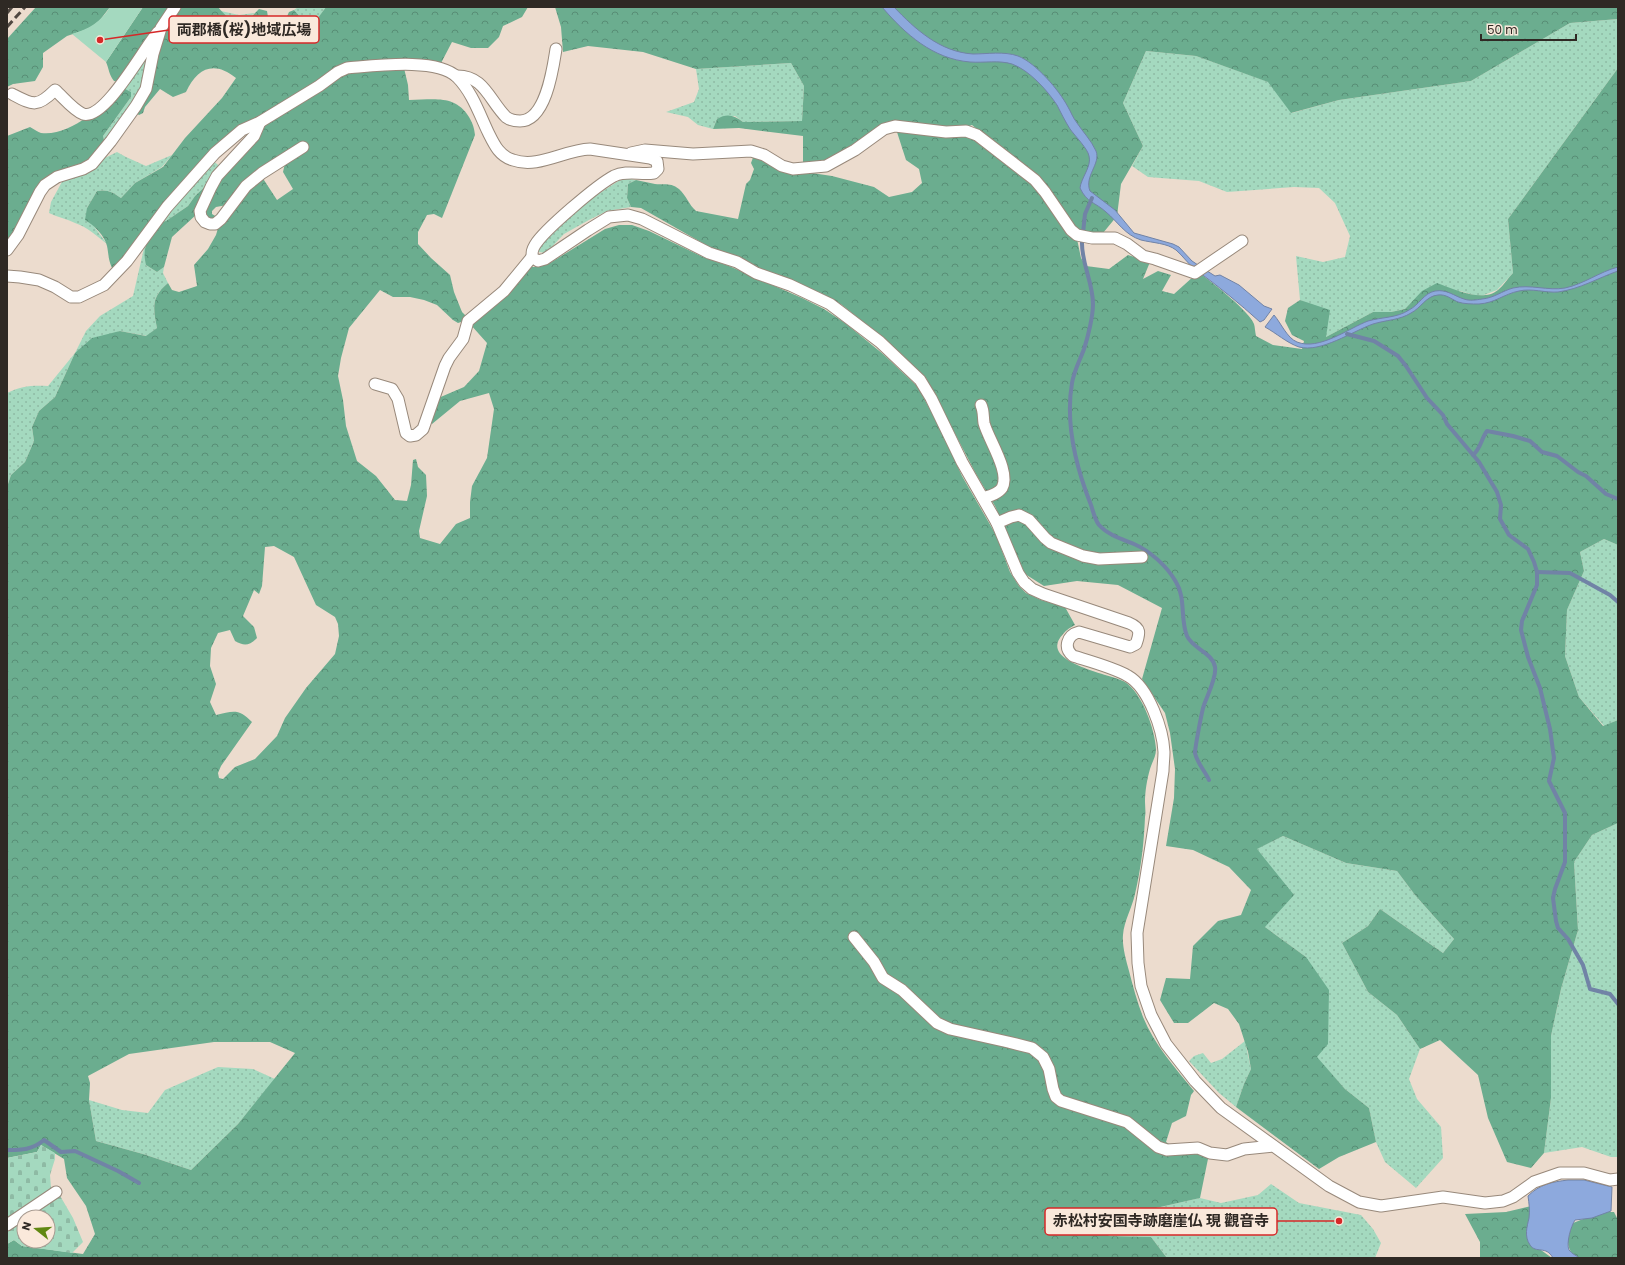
<svg xmlns="http://www.w3.org/2000/svg" width="1625" height="1265" font-family="Poppins,'Noto Sans JP',sans-serif">
  <style>
    .grass { fill: url(#grass-dots) }
    .forest { fill: url(#forest-crowns); fill-rule: evenodd }
    .cemetery { fill: url(#cemetery-stones); fill-rule: evenodd }
    .park { fill: #a4d9bf }
    .water { fill: #8da9dd; stroke: #7183a6 }
    .lines { fill: none; stroke-linecap: round; stroke-linejoin: round }
    .stream { stroke: #7183a6; stroke-width: 4 }
    .street-casing { stroke: #98897b; stroke-width: 13 }
    .street { stroke: #fff; stroke-width: 11 }
    .rail { stroke: #4f4741; stroke-width: 3; stroke-dasharray: 8 4; stroke-linecap: butt }
    .leader { fill: none; stroke: #d62828; stroke-width: 1.5 }
    .callout-dot { fill: #d62828; stroke: #fae9db; stroke-width: 1.5 }
    .callout { fill: #fae9db; stroke: #d62828; stroke-width: 1.5 }
    .callout-label { font-size: 15px; text-anchor: middle; font-weight: bold; fill: #2f2924 }
  </style>
  <defs>
    <pattern id="grass-dots" width="8" height="8" patternUnits="userSpaceOnUse"><rect width="8" height="8" fill="#a4d9bf"/><path d="M2 2h.1M6 6h.1" fill="none" stroke="#8ebaa4" stroke-width="1.8" stroke-linecap="round"/></pattern>
    <pattern id="forest-crowns" width="20" height="18" patternUnits="userSpaceOnUse"><rect width="20" height="18" fill="#6bad8f"/><path d="M2 6a3 3 0 1 1 6 0M12 15a3 3 0 1 1 6 0" fill="none" stroke="#588d75"/></pattern>
    <pattern id="cemetery-stones" width="16" height="16" patternUnits="userSpaceOnUse"><rect width="16" height="16" fill="#a4d9bf"/><path d="M2 7V4a2 2 0 0 1 4 0v3zM10 15v-3a2 2 0 0 1 4 0v3z" fill="#8ebaa4"/></pattern>
  </defs>
  <rect width="100%" height="100%" fill="#ecdcce"/>
  <g class="grass">
    <path d="M298,7H326L315,23L300,17L294,10Z"/>
    <path d="M221,11L239,15L254,13L249,19C237,20 229,22 221,11Z"/>
    <path d="M1618,19V68L1508,219L1513,273L1497,290L1484,295H1474L1460,291L1422,292L1405,309L1391,312H1373L1326,337L1311,305L1300,300L1296,256L1323,262L1345,257L1350,236L1335,203L1319,188L1294,187L1227,192L1199,181L1148,177L1132,166L1143,146L1123,103L1146,51L1196,56L1269,82L1292,113L1339,100L1471,81L1570,23Z"/>
    <path d="M155,38L142,88L105,144L103,136L131,97L123,88Z"/>
    <path d="M791,63L804,86L802,121L743,122L735,116L717,119L713,129L698,125L688,117L666,112L694,102L699,89L696,69Z"/>
    <path d="M117,152L126,157L146,166L172,155L162,167L135,183L121,198C113,192 107,189 97,191L87,208L93,225L107,244C97,236 87,227 75,223C67,219 57,217 49,213L51,202L64,178Z"/>
    <path d="M213,161L221,167L211,181L195,196L188,206L166,221L161,222Z"/>
    <path d="M623,178L636,180L628,184L627,198L631,207L607,211L589,220L564,234L546,253L539,252V248L542,244L586,202Z"/>
    <path d="M145,244L146,265L157,272L164,267L163,273L168,283C151,297 153,307 157,328L147,336L120,331L75,353L55,397L39,411L32,427L34,441L25,462L11,475L7,487V393C21,386 33,385 48,386L75,353L86,331L100,316L133,296Z"/>
    <path d="M1604,539L1618,545V720L1604,726L1579,697L1565,656L1567,610L1584,571L1580,552Z"/>
    <path d="M1618,823V1157H1611L1582,1147L1544,1153L1551,1098V1036L1561,989L1578,930L1574,862L1592,835Z"/>
    <path d="M1283,836L1346,863L1397,871L1415,895L1454,939L1443,953L1380,909L1368,926L1342,943L1368,992L1397,1015L1420,1049L1409,1079L1417,1099L1441,1127L1443,1158L1416,1188L1385,1162L1376,1142L1369,1108L1345,1089L1316,1057L1306,957L1265,927L1256,849Z"/>
    <path d="M1245,1041L1251,1069L1244,1084L1236,1107L1219,1093L1189,1061L1194,1056L1203,1053L1211,1063L1222,1059Z"/>
    <path d="M218,1067L253,1069L275,1079L238,1124L191,1170L143,1154L96,1141L89,1100L122,1110L148,1113L165,1090Z"/>
    <path d="M1271,1184L1299,1203L1361,1215L1373,1229L1381,1243L1375,1258H1167L1151,1237L1109,1236L1098,1223L1125,1215L1200,1198L1221,1203L1258,1195Z"/>
  </g>
  <g class="forest">
    <path d="M36,7H110L100,20L93,26L85,30L67,36L43,53V67L35,81L13,84L7,87V39Z"/>
    <path d="M143,7H171L119,82L114,81C109,75 109,69 106,62Z"/>
    <path d="M179,7H218C230,21 231,21 249,19L259,9L267,11L269,23L273,29L283,25L289,12L294,10L300,17L315,22L326,7H528L522,17L503,26L499,37L488,48H471L452,42L440,65L349,64L237,129L113,270C108,260 109,256 107,246C105,236 94,225 85,220L87,208L97,191C107,189 113,192 121,198L135,183L163,167L185,138L222,98L236,78C214,60 197,68 186,92L173,97L160,89L145,107L143,113L139,115L136,113L149,90L155,72L165,29Z"/>
    <path d="M555,7H1618V19L1570,23L1471,81L1339,100L1291,113L1268,82L1196,56L1146,51L1123,103L1143,146L1121,184L1117,216L1103,233H1088L1075,230L985,136L972,125L964,128L903,123L824,163L803,166V136L739,128L713,129L717,119C727,113 734,115 743,122L802,121L804,86L791,63L696,69L643,52L588,46L563,52L561,27Z"/>
    <path d="M404,68L408,85L409,100C433,100 455,94 469,117C473,124 474,127 475,135L442,218L434,214L427,215L418,232V244L431,258L450,275L454,292L462,312L466,316L461,322L458,323L453,320L437,305L424,300L410,297H393L380,290L349,328L341,358L338,376L343,400L346,426L357,461L376,476L395,500L407,501L411,485L413,460L416,459L418,467L426,475L427,496L419,531L420,538L440,544L456,524L470,518V502L472,486L487,458L494,409L489,393L460,401L432,424L430,418L436,399L464,387L479,371L487,343L470,324L527,267H538L550,263L605,229L619,225H632L649,231L703,257L729,266L802,298L824,309L845,323L883,354L918,387L941,430L962,476L996,535L1010,572L1019,586L1026,593L1041,600L1065,607L1075,625C1071,627 1066,630 1063,634C1036,663 1112,674 1125,682C1142,693 1155,729 1156,749C1156,757 1152,762 1150,769C1147,779 1145,792 1145,802C1145,807 1146,812 1145,817C1144,843 1141,869 1135,894C1132,908 1124,921 1123,935C1122,946 1126,960 1129,971C1133,986 1137,1002 1143,1017C1154,1044 1175,1068 1194,1091L1191,1095L1186,1116L1172,1123L1166,1142L1175,1148L1209,1154L1200,1198L1125,1215L1099,1223L1109,1236L1151,1237L1167,1258H7V1244L14,1240L22,1246L83,1254L95,1234L86,1206L67,1178L64,1159L41,1145L37,1152L7,1158V487L11,475L25,462L34,441L32,427L39,411L55,397L75,353L92,338L120,331L146,336L157,328C153,308 151,297 168,283L172,290L179,292L197,286L194,265L208,249L216,235L219,225L239,198L262,177L277,200L293,189L283,172L285,163L303,143L227,205L216,207L212,211V214L217,217L210,222L203,213L217,181L255,139L270,120L344,73ZM274,546L294,557L316,605L335,617L338,624L339,636L335,654L306,688L285,718L277,736L255,759L235,767L223,779L219,778L218,773L221,766L252,722C239,708 233,711 216,715L210,702L216,684L210,666L211,648L218,633L230,630L235,641C244,646 249,646 257,638L254,627L243,616L254,590L259,594L262,586L265,547ZM214,1042H270L295,1053L238,1124L191,1170L143,1154L96,1141L89,1100L90,1083L88,1076L129,1054Z"/>
    <path d="M1618,68V545L1604,539L1580,552L1584,571L1567,610L1565,656L1579,697L1603,726L1618,720V823L1592,835L1574,862L1578,930L1561,989L1551,1036V1098L1544,1153L1531,1168L1507,1162L1488,1118L1478,1075L1440,1040L1420,1049L1397,1015L1368,992L1342,943L1368,926L1380,909L1443,953L1454,939L1415,895L1397,871L1346,863L1283,836L1257,849L1294,895L1265,927L1306,957L1329,990L1328,1044L1317,1057L1345,1089L1369,1108L1376,1142L1339,1157L1319,1169L1236,1107L1244,1084L1251,1069L1248,1052L1239,1024L1228,1009L1214,1003L1188,1023H1174L1160,1000L1166,978L1190,979L1193,946L1218,921L1241,915L1251,890L1229,867L1193,850L1166,846L1174,798L1175,769L1170,733L1165,713L1142,679L1162,608L1118,585L1077,581L1044,586L1025,574L995,506L976,474L926,378L886,340L842,305L821,293L713,249L641,208L631,207L627,198L628,184L636,180C642,181 649,183 655,184C663,185 671,182 679,189C686,195 689,205 696,211L738,219L746,184L750,180L754,169L751,163L754,155L805,172L832,176L874,187L889,197L912,192L922,183L919,169L906,160L896,129L972,136L1033,182L1077,239L1081,258L1086,266L1109,269L1128,255L1150,262L1143,279L1158,271L1171,275L1162,291L1174,294L1194,276L1201,274C1213,283 1250,312 1254,324C1255,327 1255,332 1256,336L1273,345L1302,349L1304,341L1292,335L1285,321L1288,308L1300,300L1330,310L1326,337L1373,312H1391L1405,309L1422,291L1437,283C1454,289 1482,303 1498,290C1504,285 1508,278 1513,273L1508,219Z"/>
    <path d="M123,88L131,92V97L103,136L105,144L89,161L56,173L7,244V136L30,127C34,129 38,132 41,133C70,137 103,105 123,88Z"/>
    <path d="M211,181L197,214L172,237L164,267L157,272L146,265C141,244 150,237 161,222L166,221L188,206L195,196Z"/>
    <path d="M1531,1206L1534,1245L1552,1258H1480V1242L1465,1214L1506,1212Z"/>
    <path d="M1601,1212H1614L1618,1220V1258H1575C1565,1245 1567,1238 1573,1223Z"/>
  </g>
  <path class="cemetery" d="M41,1145L55,1153V1159L50,1175L51,1188L59,1194L73,1218L83,1242L72,1253L22,1246L14,1240L7,1244V1158L37,1152ZM24,1217H48V1241H24Z"/>
  <path class="park" d="M110,7H143L106,62L72,34C89,29 101,22 110,7Z"/>
  <g class="water">
    <path d="M882,7H894C915,29 940,52 973,54C987,54 1004,51 1018,56C1036,63 1059,90 1068,107C1071,112 1073,118 1077,123C1083,132 1091,140 1096,151C1101,164 1084,176 1090,191L1115,210L1134,233L1173,244L1179,247L1192,261L1201,267L1215,276L1220,275L1239,285L1264,306L1272,309L1264,320L1260,322C1239,303 1218,286 1196,270C1188,264 1183,256 1176,250C1167,243 1153,243 1141,240C1125,235 1118,222 1106,212C1095,202 1087,203 1080,188C1081,178 1092,166 1089,156C1088,149 1075,136 1070,129C1065,121 1061,113 1057,105C1047,90 1029,70 1012,64C999,60 984,63 970,62C933,59 905,34 882,7Z"/>
    <path d="M1618,267V271C1598,278 1580,289 1558,292C1545,293 1532,288 1519,291C1504,294 1495,303 1479,304C1472,304 1464,304 1458,302C1451,299 1446,294 1438,295C1426,296 1421,308 1411,313C1400,320 1386,320 1373,324C1353,331 1321,353 1299,347C1287,343 1276,333 1265,327L1274,315C1281,323 1287,338 1297,342C1319,351 1349,328 1368,321C1382,317 1397,318 1409,310C1419,305 1424,293 1435,291C1447,289 1454,296 1464,299C1469,301 1476,300 1482,299C1494,298 1502,291 1513,288C1530,284 1548,291 1565,288C1584,284 1599,272 1618,267Z"/>
    <path d="M1568,1180H1584L1612,1187L1611,1211L1592,1218L1575,1220C1571,1226 1566,1243 1569,1250C1572,1254 1576,1255 1579,1258H1553C1546,1245 1536,1254 1530,1245C1524,1236 1527,1227 1529,1218C1530,1210 1529,1203 1528,1196C1540,1184 1552,1182 1568,1180Z"/>
  </g>
  <g class="lines">
    <g class="stream">
      <path d="M1083,233L1085,214L1092,198"/>
      <path d="M1082,241C1081,263 1093,282 1093,304C1093,316 1088,337 1084,349C1080,360 1074,371 1072,383C1065,424 1076,467 1091,505C1093,511 1095,520 1099,525C1108,535 1122,539 1134,544C1150,551 1167,566 1176,582C1186,598 1180,619 1187,636C1193,649 1212,652 1215,667C1217,677 1207,696 1204,705C1202,710 1195,748 1195,753C1197,763 1205,771 1209,780"/>
      <path d="M1347,334L1374,341L1398,356L1406,366L1427,398L1443,415L1447,424L1479,462L1497,492L1501,505L1500,519L1509,535L1528,549L1534,562L1537,572V585L1522,621L1521,630L1528,657L1540,688L1550,729L1554,758L1549,781L1565,813V862L1555,889L1553,898L1556,921L1558,928L1568,939L1583,965L1590,989L1610,994L1618,1004"/>
      <path d="M1473,455C1481,448 1481,439 1487,431L1513,436L1530,441L1542,452L1557,456L1578,472L1586,476L1606,494L1618,499"/>
      <path d="M1537,572L1570,573L1610,595L1618,602"/>
      <path d="M7,1150C22,1150 32,1150 44,1140L61,1152L75,1151L118,1171L139,1183"/>
    </g>
    <defs>
      <g id="street">
        <path d="M456,76C484,75 489,100 506,117C510,120 515,121 520,121C546,121 553,68 556,49"/>
        <path d="M12,94C33,105 37,108 55,90C63,97 73,110 83,114C105,121 145,46 158,32"/>
        <path d="M260,122L254,136L217,176L211,187L200,211L201,217L205,222L210,224H215L221,219L246,186L262,173L303,147"/>
        <path d="M631,153L645,150L693,154L751,151L764,155L782,166L793,169L826,166L855,150L884,129L895,126L946,132L966,131L977,135L1035,180L1045,192L1071,230L1077,235L1092,238H1115L1127,244L1143,256L1155,259L1195,273L1242,241"/>
        <path d="M7,250L18,235L40,192L45,185L57,177L83,169L92,164L111,141L136,106L146,89L153,54L161,28L175,7"/>
        <path d="M7,276L20,277L39,280L55,287L71,297H79L104,285L127,261L167,207L215,153L242,130L260,122L319,86L338,72L347,68C373,66 437,57 457,77C472,92 479,113 488,132C494,144 499,156 513,160C538,169 564,150 590,149L650,158L657,161L658,169L654,173C641,175 626,170 614,176C597,185 544,230 535,245C532,250 532,252 532,257L538,261L545,259L588,230L609,217L628,215L642,219L709,253L737,262L756,273L790,285L830,304L880,342L920,380L931,398L962,462L997,523L1018,573L1024,582L1032,589L1043,594L1129,623C1141,628 1140,633 1136,644L1130,647L1079,632C1067,635 1063,648 1073,656C1089,661 1115,668 1128,676C1149,688 1163,730 1164,752C1164,758 1163,765 1163,771L1137,933L1138,963L1141,986L1151,1015L1166,1044L1195,1081L1221,1108L1329,1186L1359,1202L1381,1206L1443,1197L1485,1203L1503,1201L1513,1197L1534,1182L1560,1173H1584L1610,1180L1618,1179"/>
        <path d="M375,384L392,389L398,399L406,433L410,436L416,435L423,429L445,366L449,358L463,339L468,321L504,291L532,257"/>
        <path d="M981,405C984,411 983,417 984,423C988,439 1011,472 1002,488C998,494 989,496 983,498"/>
        <path d="M997,523L1011,517L1019,515L1029,520L1045,538L1051,543L1083,556L1099,559L1142,557"/>
        <path d="M854,937L874,962L883,978L902,990L937,1023L950,1029L1008,1042L1032,1048L1043,1057L1049,1069L1053,1089L1056,1097L1061,1101L1127,1122L1158,1147L1167,1150L1198,1148L1210,1153L1227,1155L1244,1149L1273,1146"/>
        <path d="M7,1225L56,1192"/>
      </g>
    </defs>
    <use href="#street" class="street-casing"/>
    <use href="#street" class="street"/>
    <g class="rail">
      <path d="M7,13L12,7"/>
      <path d="M7,27L25,7"/>
    </g>
  </g>
  <path class="leader" d="M100 40L169 30M1339 1221L1277 1221"/>
  <g class="callout-dot">
    <circle cx="100" cy="40" r="4"/>
    <circle cx="1339" cy="1221" r="4"/>
  </g>
  <g class="callout">
    <rect x="169" y="16" width="150" height="27" rx="4"/>
    <rect x="1045" y="1208" width="232" height="27" rx="4"/>
  </g>
  <g class="callout-label">
    <text x="244" y="35">両郡橋(桜)地域広場</text>
    <text x="1161" y="1226">赤松村安国寺跡磨崖仏 現 觀音寺</text>
  </g>
  <rect width="1625" height="1265" fill="none" stroke="#2f2924" stroke-width="16"/>
  <g transform="translate(36 1229) rotate(287)"><circle r="19" fill="#fae9db" stroke="#a99c92"/>
  <path d="M0-3L7 15L0 10L-7 15Z" fill="#618811"/>
  <text y="-6" font-size="11" font-weight="bold" text-anchor="middle" fill="#2f2924">N</text>
  </g>
  <path d="M1481 34v6h95v-6" fill="none" stroke="#2f2924" stroke-width="2"/>
  <text x="1487" y="34" font-size="12" fill="#2f2924" stroke="#fae9db" stroke-width="3" paint-order="stroke">50 m</text>
</svg>
